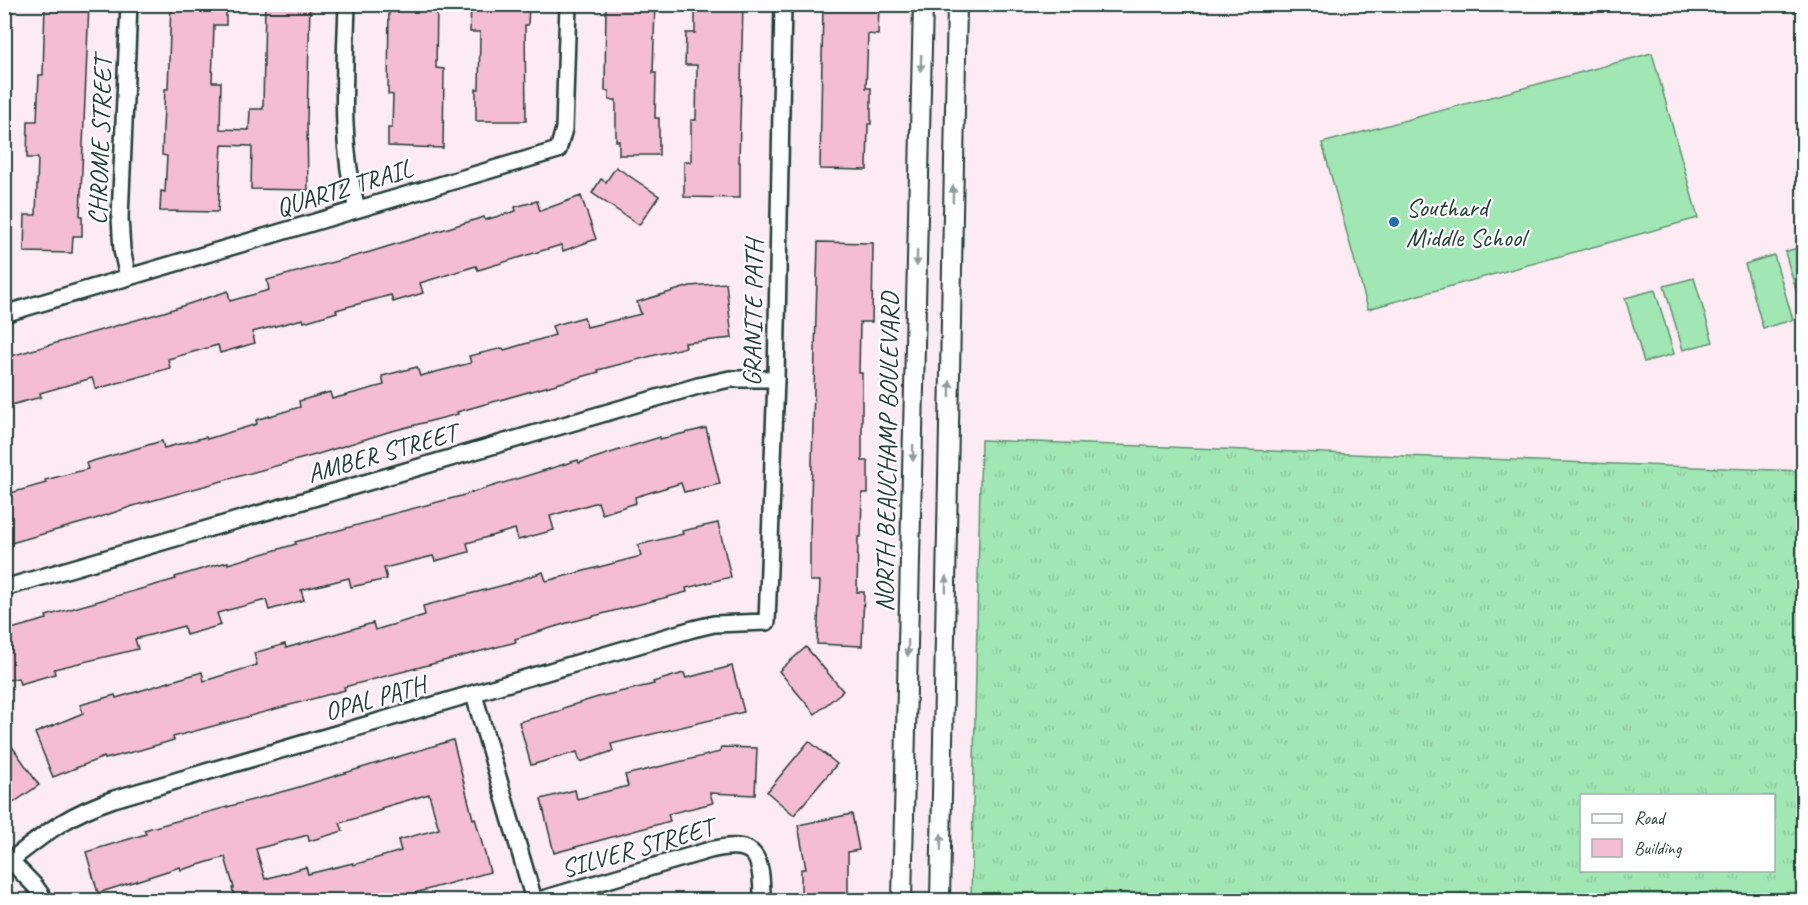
<svg xmlns="http://www.w3.org/2000/svg" width="1808" height="905" font-family="Caveat,sans-serif">
  <style>
    .grass { fill: url(#grass-tufts); stroke: #609274; stroke-width: 1.5; fill-rule: evenodd }
    .garden { fill: #a1e7b4; stroke: #609274; stroke-width: 1.5 }
    .building { fill: #f5bdd3; stroke: #1f3d34; stroke-width: 1.5; fill-rule: evenodd }
    .lines { fill: none; stroke-linecap: round; stroke-linejoin: round }
    .minor-casing { stroke: #1f3d34; stroke-width: 20 }
    .tertiary-casing { stroke: #1f3d34; stroke-width: 22 }
    .minor { stroke: #fff; stroke-width: 15 }
    .tertiary { stroke: #fff; stroke-width: 18 }
    .oneway { fill: #8f9e9a }
    .poi-dot { fill: #1f6fb2; stroke: #fff; stroke-width: 2 }
    .labels { text-anchor: middle; dominant-baseline: central; stroke-width: 4.5; stroke-linejoin: round; paint-order: stroke }
    .street-label { font-size: 26px; fill: #1f3d34; stroke: #fff }
    .poi-label { font-size: 26px; fill: #1f3d34; stroke: #fff; text-anchor: start }
  </style>
  <defs>
    <pattern id="grass-tufts" width="24" height="20" patternUnits="userSpaceOnUse" patternTransform="scale(1.5)"><rect width="24" height="20" fill="#a1e7b4"/><path d="M3 7l-1-3M5 7V3M7 7l1-3M15 17l-1-3M17 17v-4M19 17l1-3" fill="none" stroke="#8ac79b"/></pattern>
  </defs>
  <rect width="100%" height="100%" fill="#fcebf2"/>
  <filter id="ink" filterUnits="userSpaceOnUse"><feTurbulence type="fractalNoise" baseFrequency=".0167" numOctaves="2"/><feDisplacementMap in="SourceGraphic" scale="12" xChannelSelector="R" yChannelSelector="G"/><feConvolveMatrix kernelMatrix="1 2 1 2 8 2 1 2 1" color-interpolation-filters="sRGB"/></filter>
  <g filter="url(#ink)">
    <path class="grass" d="M981,440L1803,471V900H971ZM1582,796H1774V870H1582Z"/>
    <g class="garden">
      <path d="M1652,53L1698,218L1368,309L1322,143Z"/>
      <path d="M1803,246H1804L1803,315L1785,252Z"/>
      <path d="M1774,255L1793,320L1763,328L1745,264Z"/>
      <path d="M1694,278L1713,342L1683,350L1664,286Z"/>
      <path d="M1655,290L1674,354L1644,362L1625,298Z"/>
    </g>
    <g class="building">
      <path d="M45,4H89L80,216H82V236H73L72,253L24,252L25,215H36L38,158H27L28,121H37L39,75H43Z"/>
      <path d="M171,4H226V25H214L212,82H221L220,129L249,130L250,109H263L265,4H310L307,119L308,190L251,189L252,146L222,145L218,212L160,211L161,191L165,192L167,156L162,155L163,128L165,89H168Z"/>
      <path d="M389,4H437L436,68L444,69L443,148L388,146V128H392L393,95L388,94Z"/>
      <path d="M471,4H529L528,25H525L526,121H476V89H479L480,32H470Z"/>
      <path d="M606,4H655L653,73H656L655,118H659V155H619V141H616V100H609V91H605Z"/>
      <path d="M695,4H743L739,162H740V198L684,197V161L691,162V120H696L697,65H685L686,33H695Z"/>
      <path d="M823,4H879L878,35L868,34L866,88H871V124H868L867,170L820,169Z"/>
      <path d="M616,167L659,196L639,225L592,193L601,179L606,182Z"/>
      <path d="M581,196L596,239L563,251L561,245L478,270L476,266L420,283L423,293L393,302L391,295L336,310L337,312L304,322L303,319L252,332L255,343L220,353L218,345L168,359L170,368L96,389L92,378L40,393L41,397L7,406L4,398V358L164,312L228,291L230,301L269,290L267,280L370,252L484,217L485,220L516,211L515,207L537,201L540,211Z"/>
      <path d="M818,242L873,243L872,322H860L859,373H862V461H868V493H862L861,537H858L857,592H864L862,646L817,644L820,581H810V536Z"/>
      <path d="M726,283L732,338L685,343L686,347L598,370L599,372L457,412L458,414L388,432L315,455L133,506L92,520L4,545V495L46,483L45,480L88,469L86,463L162,441L164,448L206,437L207,439L257,424L256,420L300,407L299,401L330,392L332,399L384,385L382,376L417,367L420,376L471,363L469,356L503,348L504,350L555,335L552,326L584,317L587,327L641,314L637,302L690,286Z"/>
      <path d="M706,428L720,484L684,492L681,483L635,497L636,503L602,514L598,502L550,516L554,530L518,540L515,529L467,543L469,552L435,561L433,556L384,568L387,579L351,587L349,578L301,590L304,600L269,610L266,600L217,613L221,625L186,635L184,626L135,639L138,649L54,669L55,674L20,684L18,678L4,681V631L47,619L46,616L176,579L175,577L212,566L228,562V564L296,544L295,542L380,519V517L461,496L578,460L579,463L660,437V439Z"/>
      <path d="M718,523L731,577L686,588L687,592L567,623L515,639L516,642L344,687L345,690L173,737L174,740L140,750L105,759L104,757L53,777L35,733L83,713L80,705L115,695L116,698L202,672L204,681L257,665L254,653L285,644L286,648L373,623L375,630L425,615L423,606L508,584L543,572L546,581L641,556L638,545L683,534L682,531Z"/>
      <path d="M806,647L843,691L815,714L779,671Z"/>
      <path d="M732,666L744,712L611,744L613,751L580,762L577,752L531,765L519,722L563,710V708L598,697L654,684L653,682L684,673L686,678Z"/>
      <path d="M4,735L39,785L10,805L4,797Z"/>
      <path d="M453,740L473,819L475,818L490,872L390,900H236L232,888H234L225,857L181,870L180,867L98,893L86,852L146,834L144,830L299,787ZM429,794L439,829L398,840L401,851L353,865V863L308,874L306,867L265,879L256,849L308,835L309,841L343,831L340,823L382,810L381,808Z"/>
      <path d="M809,741L837,764L794,815L767,792Z"/>
      <path d="M721,747L757,748L755,795L710,793L713,803L668,814L670,821L554,853L541,799L575,790L577,799L628,786L625,775L720,752Z"/>
      <path d="M852,814L859,850L848,852V900H801V869H806L798,825Z"/>
    </g>
    <g class="lines">
      <defs>
        <g id="minor">
          <path d="M347,4C345,74 339,141 357,209"/>
          <path d="M128,277L122,250L120,218L129,4"/>
          <path d="M4,314L558,150L564,129L568,4"/>
          <path d="M4,588L698,386L730,379H776"/>
          <path d="M474,695L534,900"/>
          <path d="M4,854L35,886L45,900"/>
          <path d="M11,860C48,831 69,814 114,799L693,629L714,624L767,622L776,379L783,4"/>
          <path d="M539,900L710,850C757,839 762,856 762,900"/>
        </g>
        <g id="tertiary">
          <path d="M902,900L923,4"/>
          <path d="M940,900L957,4"/>
        </g>
      </defs>
      <use href="#minor" class="minor-casing"/>
      <use href="#tertiary" class="tertiary-casing"/>
      <use href="#minor" class="minor"/>
      <use href="#tertiary" class="tertiary"/>
    </g>
    <defs><path id="oneway-solid" d="M-6-.8H1V-3.2L6.5 0L1 3.2V.8H-6Z" transform="scale(1.5)"/></defs>
    <g class="oneway">
      <use href="#oneway-solid" transform="translate(921 63) rotate(91)"/>
      <use href="#oneway-solid" transform="translate(953 194) rotate(-89)"/>
      <use href="#oneway-solid" transform="translate(917 258) rotate(91)"/>
      <use href="#oneway-solid" transform="translate(950 389) rotate(-89)"/>
      <use href="#oneway-solid" transform="translate(913 453) rotate(91)"/>
      <use href="#oneway-solid" transform="translate(946 584) rotate(-89)"/>
      <use href="#oneway-solid" transform="translate(908 648) rotate(91)"/>
      <use href="#oneway-solid" transform="translate(941 842) rotate(-89)"/>
    </g>
  </g>
  <circle class="poi-dot" cx="1394" cy="222" r="6"/>
  <g class="labels">
    <g class="street-label">
      <text transform="translate(100 141) rotate(-88)">CHROME STREET</text>
      <text transform="translate(344 188) rotate(-17)">QUARTZ TRAIL</text>
      <text transform="translate(753 313) rotate(-89)">GRANITE PATH</text>
      <text transform="translate(887 452) rotate(-89)">NORTH BEAUCHAMP BOULEVARD</text>
      <text transform="translate(382 453) rotate(-16)">AMBER STREET</text>
      <text transform="translate(375 698) rotate(-16)">OPAL PATH</text>
      <text transform="translate(637 848) rotate(-16)">SILVER STREET</text>
    </g>
    <g class="poi-label">
      <text x="1406" y="207">Southard<tspan x="1406" dy="30">Middle School</tspan></text>
    </g>
  </g>
  <rect width="1808" height="905" fill="none" stroke="#fff" stroke-width="24"/>
  <rect x="12" y="12" width="1784" height="881" fill="none" stroke="#1f3d34" stroke-width="2" filter="url(#ink)"/>
  <rect x="1580" y="794" width="195" height="78" fill="#ffffff" stroke="#a5b1ae" stroke-width="1.5"/>
  <rect x="1592" y="814" width="30" height="9" fill="#ffffff" stroke="#a5b1ae" stroke-width="1.5"/>
  <text x="1634" y="824" font-size="18" fill="#1f3d34">Road</text>
  <rect x="1592" y="839" width="30" height="18" fill="#f5bdd3" stroke="#a5b1ae" stroke-width="1.5"/>
  <text x="1634" y="854" font-size="18" fill="#1f3d34">Building</text>
</svg>
